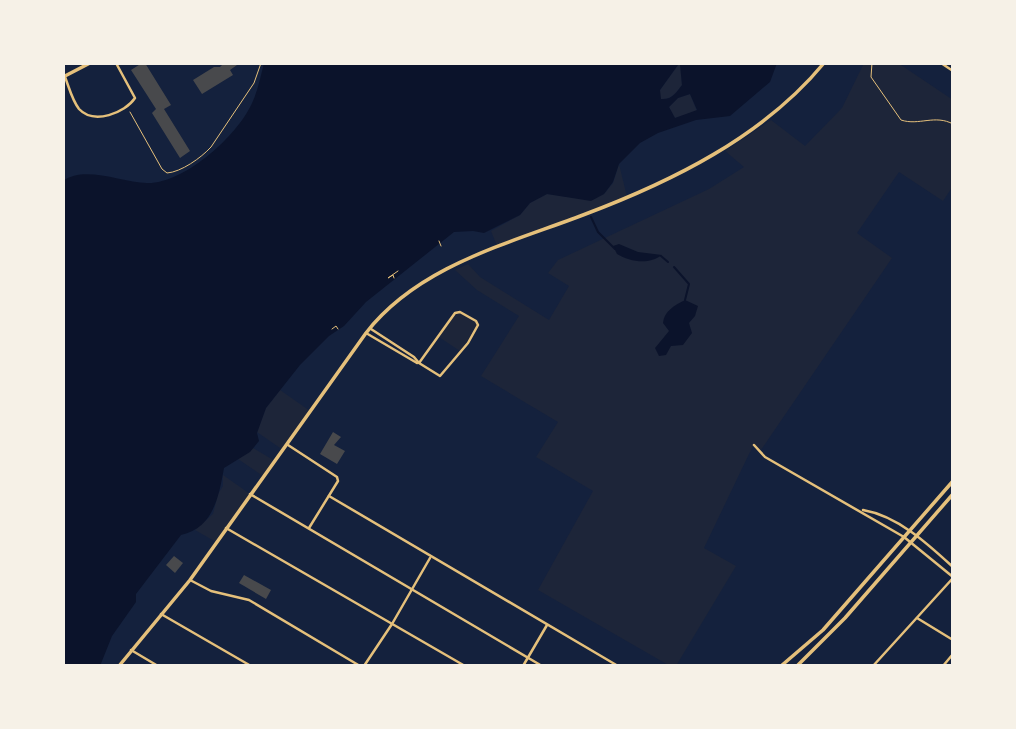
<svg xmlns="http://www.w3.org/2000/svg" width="1016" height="729" font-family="'IBM Plex Serif',serif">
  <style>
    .green { fill: #1d2539 }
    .water { fill: #0b132b; fill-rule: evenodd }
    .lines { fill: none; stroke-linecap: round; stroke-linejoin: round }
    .stream { stroke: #0b132b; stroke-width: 2 }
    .building { fill: #48494c }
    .path { stroke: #e5c07b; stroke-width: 1 }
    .minor { stroke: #e5c07b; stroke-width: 2.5 }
    .tertiary { stroke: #e5c07b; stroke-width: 3.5 }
  </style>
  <rect width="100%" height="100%" fill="#14213d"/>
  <g class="green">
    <path d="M864,63H898L953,100V186L943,201L899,172L857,233L892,258L761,450L754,445L749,454L704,548L736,566L676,666H670L538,590L593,491L536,457L558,422L481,376L519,316L477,290L455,270L468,264L480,277L549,320L569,286L548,273L558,260L709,189L744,167L725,151L771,120L805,146L842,108Z"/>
    <path d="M678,65H681L682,85C676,93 672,100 660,99V90Z"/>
    <path d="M690,94L697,111L675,118L669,107L678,98Z"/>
    <path d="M619,164L627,197L497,246L491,231L520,215L530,203L547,194L591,200L604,194L613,183Z"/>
    <path d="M460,312L476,321L478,325L460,351L439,337L455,313Z"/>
    <path d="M280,390L310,411L283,450L257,432L266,408Z"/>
    <path d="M253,448L275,461L263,476L238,459Z"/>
    <path d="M223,475L250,494L216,542L195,530L213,514L218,494L223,486Z"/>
  </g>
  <g class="water">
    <path d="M264,63H777L770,82L730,116L696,120L658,133L640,143L619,164L613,182L604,194L591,201L547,194L530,203L520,215L484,233L473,231L454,232L366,302L344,326L329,336L300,365L266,408L257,433L259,441L250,452L224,468C219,495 214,528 181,535L136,594V602L112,636L100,666H63V181C84,165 121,182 147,183C183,184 233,139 249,109C257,95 260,79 264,63ZM678,65H680L682,85C676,93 672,100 661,99L660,90ZM690,94L697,110L675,118L669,107L678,98Z"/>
    <path d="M619,244L638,252L662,255C649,265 630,262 617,254L613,246Z"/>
    <path d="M685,300L698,306L695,316L689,323L692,333L683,345L671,346L666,355L659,356L655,348L669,331L663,323C664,311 675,305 685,300Z"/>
  </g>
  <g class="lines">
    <g class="stream">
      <path d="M591,217L598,232L615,249"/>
      <path d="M661,256L668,262"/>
      <path d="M674,267L689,284L685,300"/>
    </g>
  </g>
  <g class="building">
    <path d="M142,63H145L171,105L164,109L190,151L180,158L152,113L156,109L131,70Z"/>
    <path d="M224,63H236L237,65L230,70L233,75L202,94L193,80L214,67H220Z"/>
    <path d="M333,432L341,437L334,445L345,451L337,464L320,454Z"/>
    <path d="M174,556L183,563L175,573L166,565Z"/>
    <path d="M244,575L271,590L266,599L239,583Z"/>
  </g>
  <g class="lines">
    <g class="path">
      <path d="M872,63L871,77L901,120C919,126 935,114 953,124"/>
      <path d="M130,112L162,169L167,173C181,172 201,158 211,147L254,83L261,63"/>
      <path d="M439,241L441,246"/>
      <path d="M394,278L393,275L388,278L398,271"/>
      <path d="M332,329L336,326L338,329"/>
    </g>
    <g class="minor">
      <path d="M941,63L953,71"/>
      <path d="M65,77C69,87 72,100 79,109C94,125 125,113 135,98L116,63"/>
      <path d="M371,329L414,357L419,363L440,376L468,343L478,325L476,321L460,312L455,313L419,363"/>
      <path d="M366,333L417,363"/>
      <path d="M288,445L337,477L338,481L309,528"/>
      <path d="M754,445L765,457L904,537L953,577"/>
      <path d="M250,494L542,666"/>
      <path d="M329,496L618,666"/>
      <path d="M863,510C898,516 928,544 953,567"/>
      <path d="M226,528L465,666"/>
      <path d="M190,580L211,591L249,600L360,666"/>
      <path d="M161,614L251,666"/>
      <path d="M917,618L953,640"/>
      <path d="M131,650L158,666"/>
      <path d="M364,666L392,624L430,558"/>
      <path d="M523,666L547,625"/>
      <path d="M873,666L953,578"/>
      <path d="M943,666L953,654"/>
    </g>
    <g class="tertiary">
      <path d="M63,77L90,63"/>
      <path d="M119,666L190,580L366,333C418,266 507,244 583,215C671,182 763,137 824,63"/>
      <path d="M781,666L823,630L953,481"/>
      <path d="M797,666L845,618L953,494"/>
    </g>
  </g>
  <rect width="1016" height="729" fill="none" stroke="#f6f1e7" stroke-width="130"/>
</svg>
